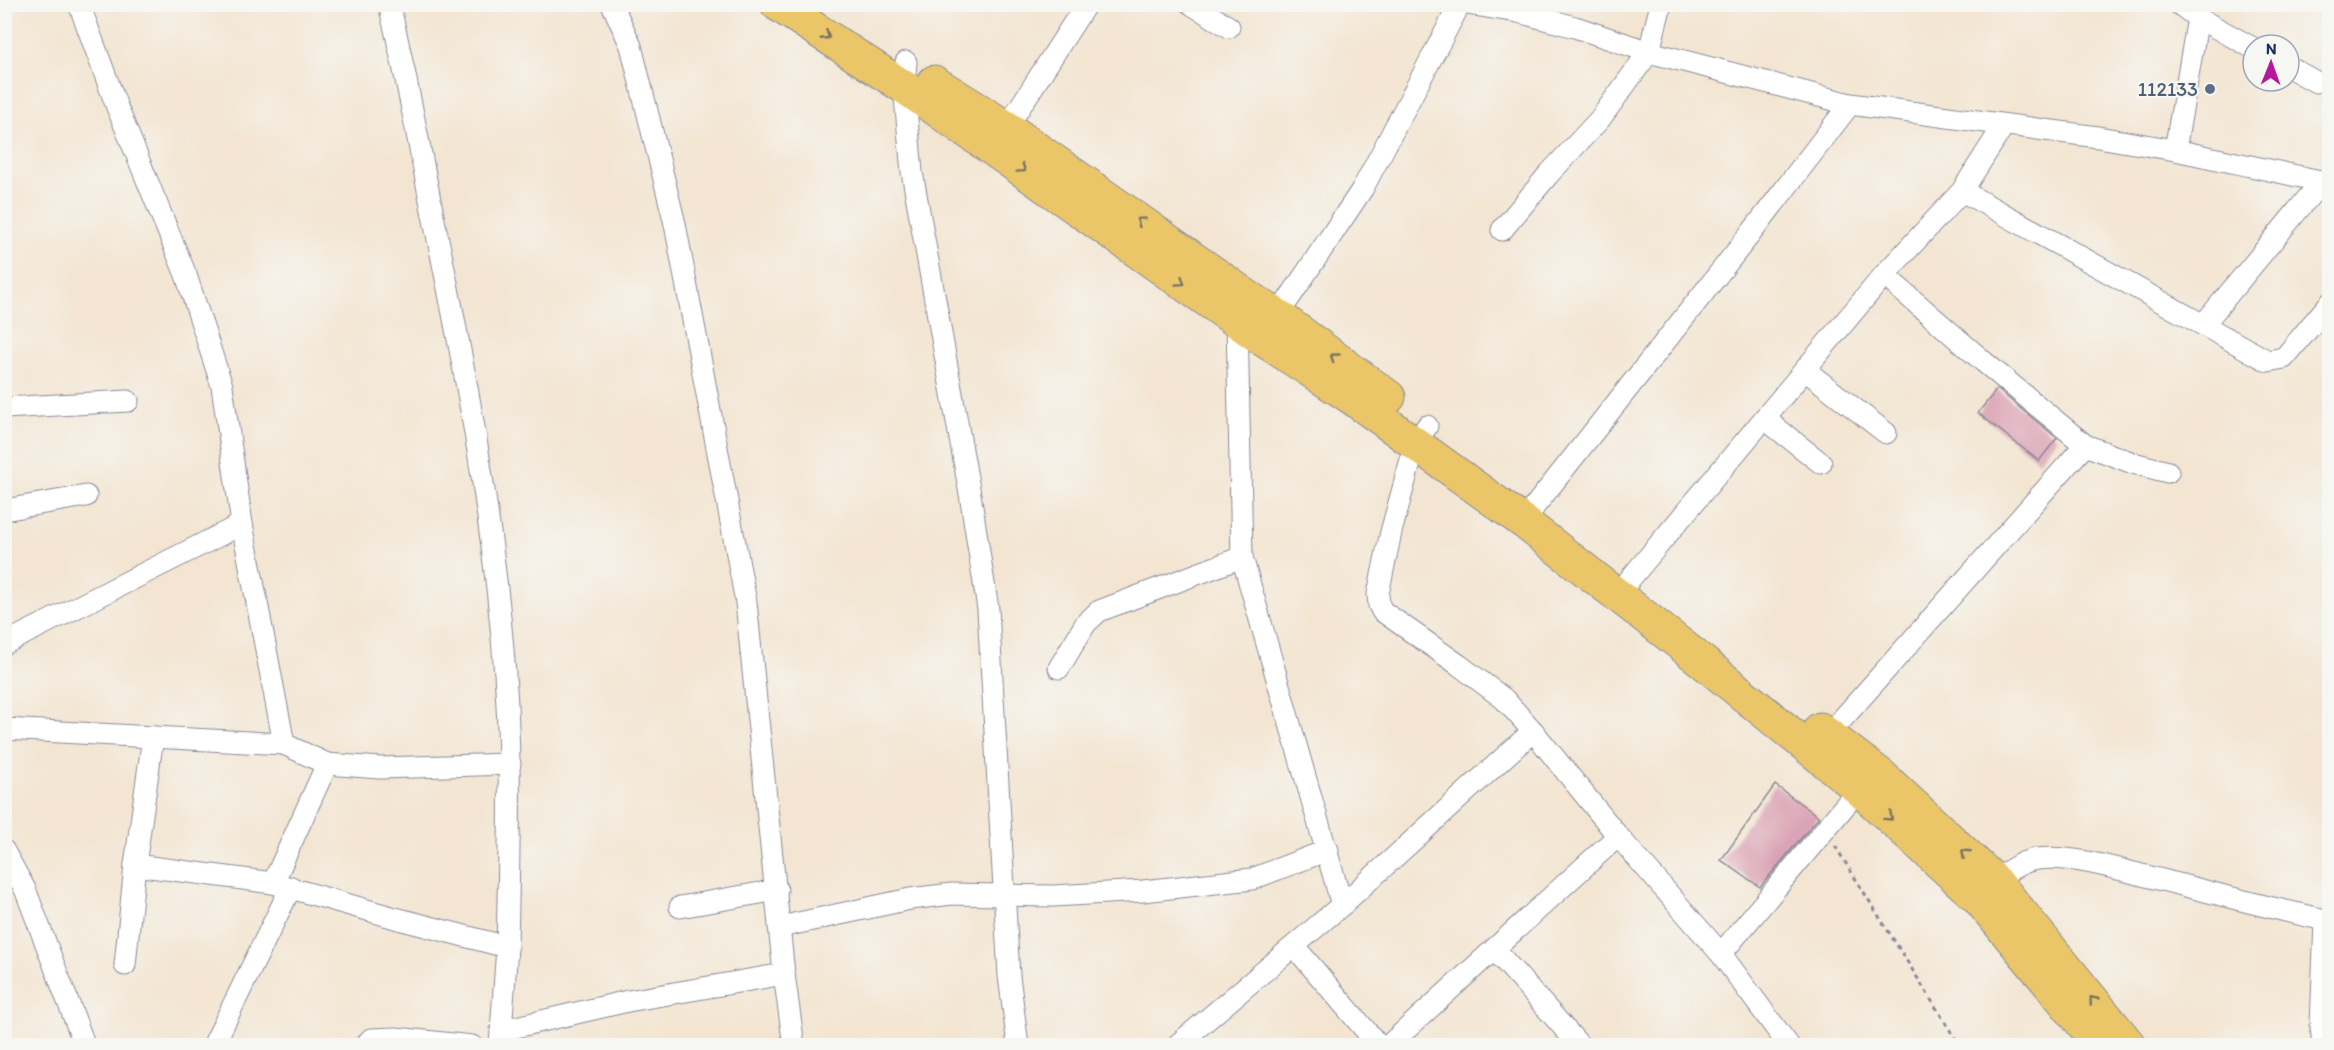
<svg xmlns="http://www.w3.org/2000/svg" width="2334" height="1050" font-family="Itim,sans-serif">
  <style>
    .building { fill: #dba4b6 }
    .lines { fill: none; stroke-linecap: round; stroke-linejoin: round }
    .street-casing { stroke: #878a98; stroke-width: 23 }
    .primary-casing { stroke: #878a98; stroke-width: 35 }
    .path { stroke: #878a98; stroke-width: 3; stroke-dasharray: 4.5 4.5; stroke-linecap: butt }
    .street { stroke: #fff; stroke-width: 21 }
    .primary { stroke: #ebc669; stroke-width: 33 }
    .oneway { stroke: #797363 }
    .service-dot { fill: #5c6f8a; stroke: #f6f6f2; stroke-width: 2 }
    .labels { text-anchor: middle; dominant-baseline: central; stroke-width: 4.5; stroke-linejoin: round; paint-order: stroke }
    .service-label { font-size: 20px; fill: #4e5e75; stroke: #f6f6f2; text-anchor: end }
  </style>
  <rect width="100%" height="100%" fill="#f6f6f2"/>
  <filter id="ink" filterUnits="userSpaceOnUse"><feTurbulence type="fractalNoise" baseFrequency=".0167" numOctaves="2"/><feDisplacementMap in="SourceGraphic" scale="12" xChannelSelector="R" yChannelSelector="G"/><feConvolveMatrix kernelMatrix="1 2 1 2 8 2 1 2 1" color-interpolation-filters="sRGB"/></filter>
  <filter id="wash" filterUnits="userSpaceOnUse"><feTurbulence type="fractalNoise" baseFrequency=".008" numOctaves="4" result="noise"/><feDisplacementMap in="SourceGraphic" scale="24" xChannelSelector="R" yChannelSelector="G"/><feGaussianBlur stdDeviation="1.35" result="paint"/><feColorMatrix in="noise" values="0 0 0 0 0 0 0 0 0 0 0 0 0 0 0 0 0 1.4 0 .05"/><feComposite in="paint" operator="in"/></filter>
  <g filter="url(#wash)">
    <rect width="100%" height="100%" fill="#f3e5d1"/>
    <g id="blocks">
      <g class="building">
        <path d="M1997,389L2057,438L2039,461L1978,413Z"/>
        <path d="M1775,785L1819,817L1760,887L1721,860Z"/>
      </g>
    </g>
  </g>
  <g filter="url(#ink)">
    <use href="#blocks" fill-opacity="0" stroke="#878a98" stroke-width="1.5"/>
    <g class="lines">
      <defs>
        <g id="street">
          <path d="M79,4L117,107L186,275L222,386L242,524L284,744L327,764L380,768L510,764"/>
          <path d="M1191,4L1229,27"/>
          <path d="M1467,4L1518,12L1575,27L1649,52L1850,104L2098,137L2175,150L2330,183"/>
          <path d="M2179,4L2198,18L2253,48"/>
          <path d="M906,62L904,87L912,172L970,494L988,609L1009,976L1018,1046"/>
          <path d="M2289,67L2316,82"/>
          <path d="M1000,138L1086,4"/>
          <path d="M2175,150L2198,18"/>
          <path d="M1962,191L2268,361L2284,358L2330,303"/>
          <path d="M1502,230L1548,175L1600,119L1649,52L1661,4"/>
          <path d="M1884,275L1984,362L2085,445L2133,463L2168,472"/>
          <path d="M1272,324L1363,188L1460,4"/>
          <path d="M2203,325L2322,181"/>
          <path d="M1805,370L1886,433"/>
          <path d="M4,408L128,401"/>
          <path d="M1765,419L1821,463"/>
          <path d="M4,510L86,496"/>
          <path d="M1525,523L1534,507L1755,228L1850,104"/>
          <path d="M1618,596L1630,579L1884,275L1962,191L2004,125"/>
          <path d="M4,644L242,524"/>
          <path d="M1059,668L1086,623L1099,611L1242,557"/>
          <path d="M4,729L284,744"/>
          <path d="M1533,731L1618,836L1721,954L1859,789"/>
          <path d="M153,737L135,865L273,883"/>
          <path d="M1821,743L2085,445"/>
          <path d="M327,764L273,883L395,918L507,947C509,856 512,765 505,674C494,523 466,373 435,225C420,151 407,77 389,4"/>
          <path d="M4,851L25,889L85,1046"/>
          <path d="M1987,889C1999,877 2019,861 2037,859C2073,855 2112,868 2146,876C2207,891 2268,908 2330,921"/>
          <path d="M1342,905L1533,731L1504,699L1459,665L1382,611L1379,605L1378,594L1391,532L1415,445L1427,426"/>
          <path d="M680,907L777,890"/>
          <path d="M780,927L910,899L952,894L1053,896L1143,891L1252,879L1328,850"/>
          <path d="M1294,946L1379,1046"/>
          <path d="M1494,949L1580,1046"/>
          <path d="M1721,954L1789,1046"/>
          <path d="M125,965L135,865"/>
          <path d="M784,974L794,1046"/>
          <path d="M503,1030L628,1001L784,974L746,602L675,224L631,46L612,4"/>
          <path d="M213,1046L291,887"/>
          <path d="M365,1046L371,1039L396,1038L472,1046"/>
          <path d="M500,1046L507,947"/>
          <path d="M1176,1046L1342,905L1242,557L1237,321L1240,314"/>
          <path d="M1388,1046L1618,836"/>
          <path d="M2323,1046L2321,1026L2325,920"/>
        </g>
        <g id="primary">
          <path d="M777,4L904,87L1262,339L1352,398L1525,523L1698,658L1859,789L1978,898L2101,1046"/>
          <path d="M934,82L1006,127L1248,297L1277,315L1389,397"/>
          <path d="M1820,729L1882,776L1995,881L2130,1046"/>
        </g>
      </defs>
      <use href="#street" class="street-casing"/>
      <use href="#primary" class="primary-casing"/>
      <path class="path" d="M1835,846L1960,1046"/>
      <use href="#street" class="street"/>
      <use href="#primary" class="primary"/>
    </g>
    <defs><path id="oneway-chevron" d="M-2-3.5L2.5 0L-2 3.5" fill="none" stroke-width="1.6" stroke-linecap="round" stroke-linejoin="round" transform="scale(1.5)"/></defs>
    <g class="oneway">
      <use href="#oneway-chevron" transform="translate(826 36) rotate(33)"/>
      <use href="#oneway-chevron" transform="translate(1022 169) rotate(35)"/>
      <use href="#oneway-chevron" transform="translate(1140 221) rotate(-145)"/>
      <use href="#oneway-chevron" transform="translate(1181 282) rotate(35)"/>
      <use href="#oneway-chevron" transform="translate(1334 357) rotate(-144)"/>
      <use href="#oneway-chevron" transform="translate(1889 817) rotate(42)"/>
      <use href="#oneway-chevron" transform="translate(1965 853) rotate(-137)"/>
      <use href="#oneway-chevron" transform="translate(2093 1000) rotate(-129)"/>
    </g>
  </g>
  <circle class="service-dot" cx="2210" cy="89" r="6"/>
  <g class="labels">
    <g class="service-label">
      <text x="2198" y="89">112133</text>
    </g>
  </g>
  <rect width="2334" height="1050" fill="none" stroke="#f6f6f2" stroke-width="24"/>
  <g transform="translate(2271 63) rotate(1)"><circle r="28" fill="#f6f6f2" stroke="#9ea6b7" stroke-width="1.5"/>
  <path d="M0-4.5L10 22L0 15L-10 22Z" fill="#b5179e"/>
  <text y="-9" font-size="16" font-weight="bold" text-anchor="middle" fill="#1b2f5e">N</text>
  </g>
</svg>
